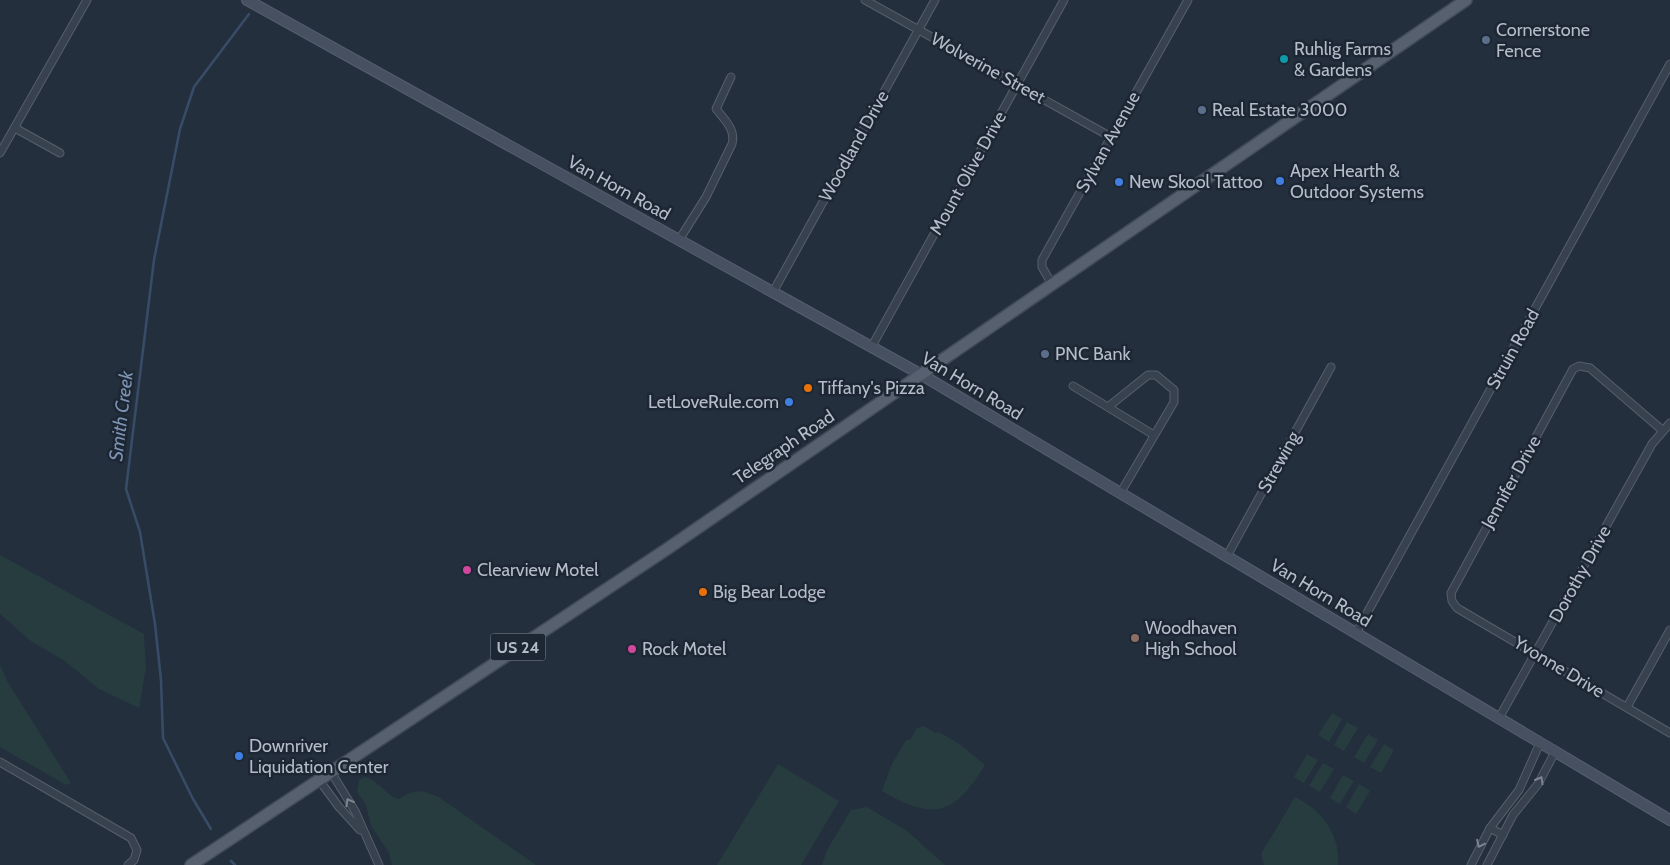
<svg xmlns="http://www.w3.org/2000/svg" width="1670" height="865" font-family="Cabin,sans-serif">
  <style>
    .green { fill: #263c3f }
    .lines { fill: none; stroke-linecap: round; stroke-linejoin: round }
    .stream { stroke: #394c67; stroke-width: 2.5 }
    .street-casing { stroke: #565f6c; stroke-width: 9 }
    .secondary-casing { stroke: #565f6c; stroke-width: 12 }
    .primary-casing { stroke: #414a57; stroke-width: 14 }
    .street { stroke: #38414e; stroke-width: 7 }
    .secondary { stroke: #465061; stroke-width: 10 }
    .primary { stroke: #56606e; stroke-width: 11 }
    .oneway { stroke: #7c8592 }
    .service-dot { fill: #5c6f8a; stroke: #1d2633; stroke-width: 2 }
    .culture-dot { fill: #0f9aa8; stroke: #1d2633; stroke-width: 2 }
    .shop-dot { fill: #3f7fe0; stroke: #1d2633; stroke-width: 2 }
    .food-dot { fill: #e8710a; stroke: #1d2633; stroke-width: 2 }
    .hotel-dot { fill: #d1479c; stroke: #1d2633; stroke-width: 2 }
    .education-dot { fill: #8d6e63; stroke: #1d2633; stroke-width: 2 }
    .labels { text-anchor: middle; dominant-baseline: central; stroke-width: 5; stroke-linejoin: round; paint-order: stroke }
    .shield { fill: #1d2633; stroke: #878f9c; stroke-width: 1 }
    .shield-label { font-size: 16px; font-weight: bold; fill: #b4bcc9 }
    .poi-label { font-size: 18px; fill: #b4bcc9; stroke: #1d2633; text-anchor: start }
    .street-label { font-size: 18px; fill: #b4bcc9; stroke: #1d2633 }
    .water-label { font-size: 19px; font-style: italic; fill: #7c92b1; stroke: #1d2633 }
  </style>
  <rect width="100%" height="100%" fill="#242f3e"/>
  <g class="green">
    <path d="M0,555L144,634L146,667L139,708L99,689L65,661L32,642L0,614Z"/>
    <path d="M0,665L7,681L71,783L66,785L0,747Z"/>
    <path d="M1332,713L1342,719L1329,742L1318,735Z"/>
    <path d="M1347,722L1358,728L1344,751L1334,745Z"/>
    <path d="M924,726L935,733L939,732L961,745L985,765C954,816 933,821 882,791L892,764L906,740L911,739L917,728Z"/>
    <path d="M1368,734L1378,740L1364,763L1354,757Z"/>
    <path d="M1384,744L1394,750L1381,773L1370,767Z"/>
    <path d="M1307,754L1318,760L1304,783L1294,777Z"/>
    <path d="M1323,763L1334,769L1320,792L1309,786Z"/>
    <path d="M778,764L839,801L801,865H717Z"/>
    <path d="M1343,775L1354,781L1340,804L1330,798Z"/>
    <path d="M365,777C381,782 386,796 399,799C417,788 422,790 440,798L536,865H392L389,853L371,826L366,805L357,792L359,780Z"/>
    <path d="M1359,784L1370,791L1356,814L1346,807Z"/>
    <path d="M1295,797C1322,810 1340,834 1338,865H1264L1261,854Z"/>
    <path d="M867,807L907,831L945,865H822L827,850L851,810Z"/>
  </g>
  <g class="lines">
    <g class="stream">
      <path d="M211,829L193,799L163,738L161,680L155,624L140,532L126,489L154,260L180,129L194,87L249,14"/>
      <path d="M231,861L235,865"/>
    </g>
    <defs>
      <g id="street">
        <path d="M865,0L1111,137"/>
        <path d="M15,128L60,153"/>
        <path d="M0,153L87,0"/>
        <path d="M679,240L706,197L732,144C736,130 725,120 716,109L731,77"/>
        <path d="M1053,286L1042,267V260L1188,0"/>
        <path d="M773,292L935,0"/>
        <path d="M872,346L1064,0"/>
        <path d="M1073,386L1154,435"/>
        <path d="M1108,407L1148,375H1156L1174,390V402L1121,492"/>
        <path d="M1662,430L1590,368L1579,366L1573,369L1451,593L1452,601L1457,608L1670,733"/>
        <path d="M1227,556L1331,367"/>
        <path d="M1356,633L1670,64"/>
        <path d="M1627,707L1670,630"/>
        <path d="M1499,718L1652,444L1670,423"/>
        <path d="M0,762L131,838L137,850L134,860L128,865"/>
        <path d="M331,772L355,811L379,865"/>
        <path d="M319,780L339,807L360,830"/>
        <path d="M1490,828L1503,835"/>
        <path d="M1471,865L1490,828L1519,790L1540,743"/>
        <path d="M1487,865L1513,815L1538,784L1555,752"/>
      </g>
      <path id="secondary" d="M247,0L922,375L1670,820"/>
      <path id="primary" d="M191,865L667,549L1466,0"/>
    </defs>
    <use href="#street" class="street-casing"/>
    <use href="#secondary" class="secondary-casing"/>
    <use href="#primary" class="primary-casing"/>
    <use href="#street" class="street"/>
    <use href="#secondary" class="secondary"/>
    <use href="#primary" class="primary"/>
  </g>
  <defs><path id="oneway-chevron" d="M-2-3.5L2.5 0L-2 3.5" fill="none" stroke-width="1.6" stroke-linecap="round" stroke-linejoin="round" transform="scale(1.25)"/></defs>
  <g class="oneway">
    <use href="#oneway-chevron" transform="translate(1540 780) rotate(-60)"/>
    <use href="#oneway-chevron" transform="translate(349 802) rotate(-119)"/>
    <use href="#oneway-chevron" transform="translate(1480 844) rotate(116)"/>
  </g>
  <g class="service-dot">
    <circle cx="1486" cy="40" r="5"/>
    <circle cx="1202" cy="110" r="5"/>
    <circle cx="1045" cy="354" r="5"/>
  </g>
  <circle class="culture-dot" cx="1284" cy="59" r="5"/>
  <g class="shop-dot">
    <circle cx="1280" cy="181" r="5"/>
    <circle cx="1119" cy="182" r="5"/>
    <circle cx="789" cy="402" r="5"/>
    <circle cx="239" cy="756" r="5"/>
  </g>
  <g class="food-dot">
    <circle cx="808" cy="388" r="5"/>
    <circle cx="703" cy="592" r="5"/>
  </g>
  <g class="hotel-dot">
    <circle cx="467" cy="570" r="5"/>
    <circle cx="632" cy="649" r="5"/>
  </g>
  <circle class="education-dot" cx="1135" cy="638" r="5"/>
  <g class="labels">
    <rect class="shield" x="490.5" y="633.5" width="55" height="27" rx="4"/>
    <g class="shield-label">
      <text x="518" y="647">US 24</text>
    </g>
    <g class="poi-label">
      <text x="1496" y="30">Cornerstone<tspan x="1496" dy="21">Fence</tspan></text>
      <text x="1294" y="49">Ruhlig Farms<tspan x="1294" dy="21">&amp; Gardens</tspan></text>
      <text x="1212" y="110">Real Estate 3000</text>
      <text x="1290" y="171">Apex Hearth &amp;<tspan x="1290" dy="21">Outdoor Systems</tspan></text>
      <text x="1129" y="182">New Skool Tattoo</text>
      <text x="1055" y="354">PNC Bank</text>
      <text x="818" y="388">Tiffany's Pizza</text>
      <text x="779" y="402" text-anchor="end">LetLoveRule.com</text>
      <text x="477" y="570">Clearview Motel</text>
      <text x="713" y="592">Big Bear Lodge</text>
      <text x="1145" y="628">Woodhaven<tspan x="1145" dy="21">High School</tspan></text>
      <text x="642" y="649">Rock Motel</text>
      <text x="249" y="746">Downriver<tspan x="249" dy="21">Liquidation Center</tspan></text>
    </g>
    <g class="street-label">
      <text transform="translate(988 68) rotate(29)">Wolverine Street</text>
      <text transform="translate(1108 142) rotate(-61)">Sylvan Avenue</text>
      <text transform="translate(854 146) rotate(-61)">Woodland Drive</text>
      <text transform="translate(968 173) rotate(-61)">Mount Olive Drive</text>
      <text transform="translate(619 188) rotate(29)">Van Horn Road</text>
      <text transform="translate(1513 349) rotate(-61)">Struin Road</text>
      <text transform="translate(972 386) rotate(31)">Van Horn Road</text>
      <text transform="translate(784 447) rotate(-34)">Telegraph Road</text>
      <text transform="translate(1279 462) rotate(-61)">Strewing</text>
      <text transform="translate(1511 482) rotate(-61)">Jennifer Drive</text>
      <text transform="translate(1580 574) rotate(-61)">Dorothy Drive</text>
      <text transform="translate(1321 593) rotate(31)">Van Horn Road</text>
      <text transform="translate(1559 667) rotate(31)">Yvonne Drive</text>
    </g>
    <g class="water-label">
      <text transform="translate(121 416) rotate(-83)">Smith Creek</text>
    </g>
  </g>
</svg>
